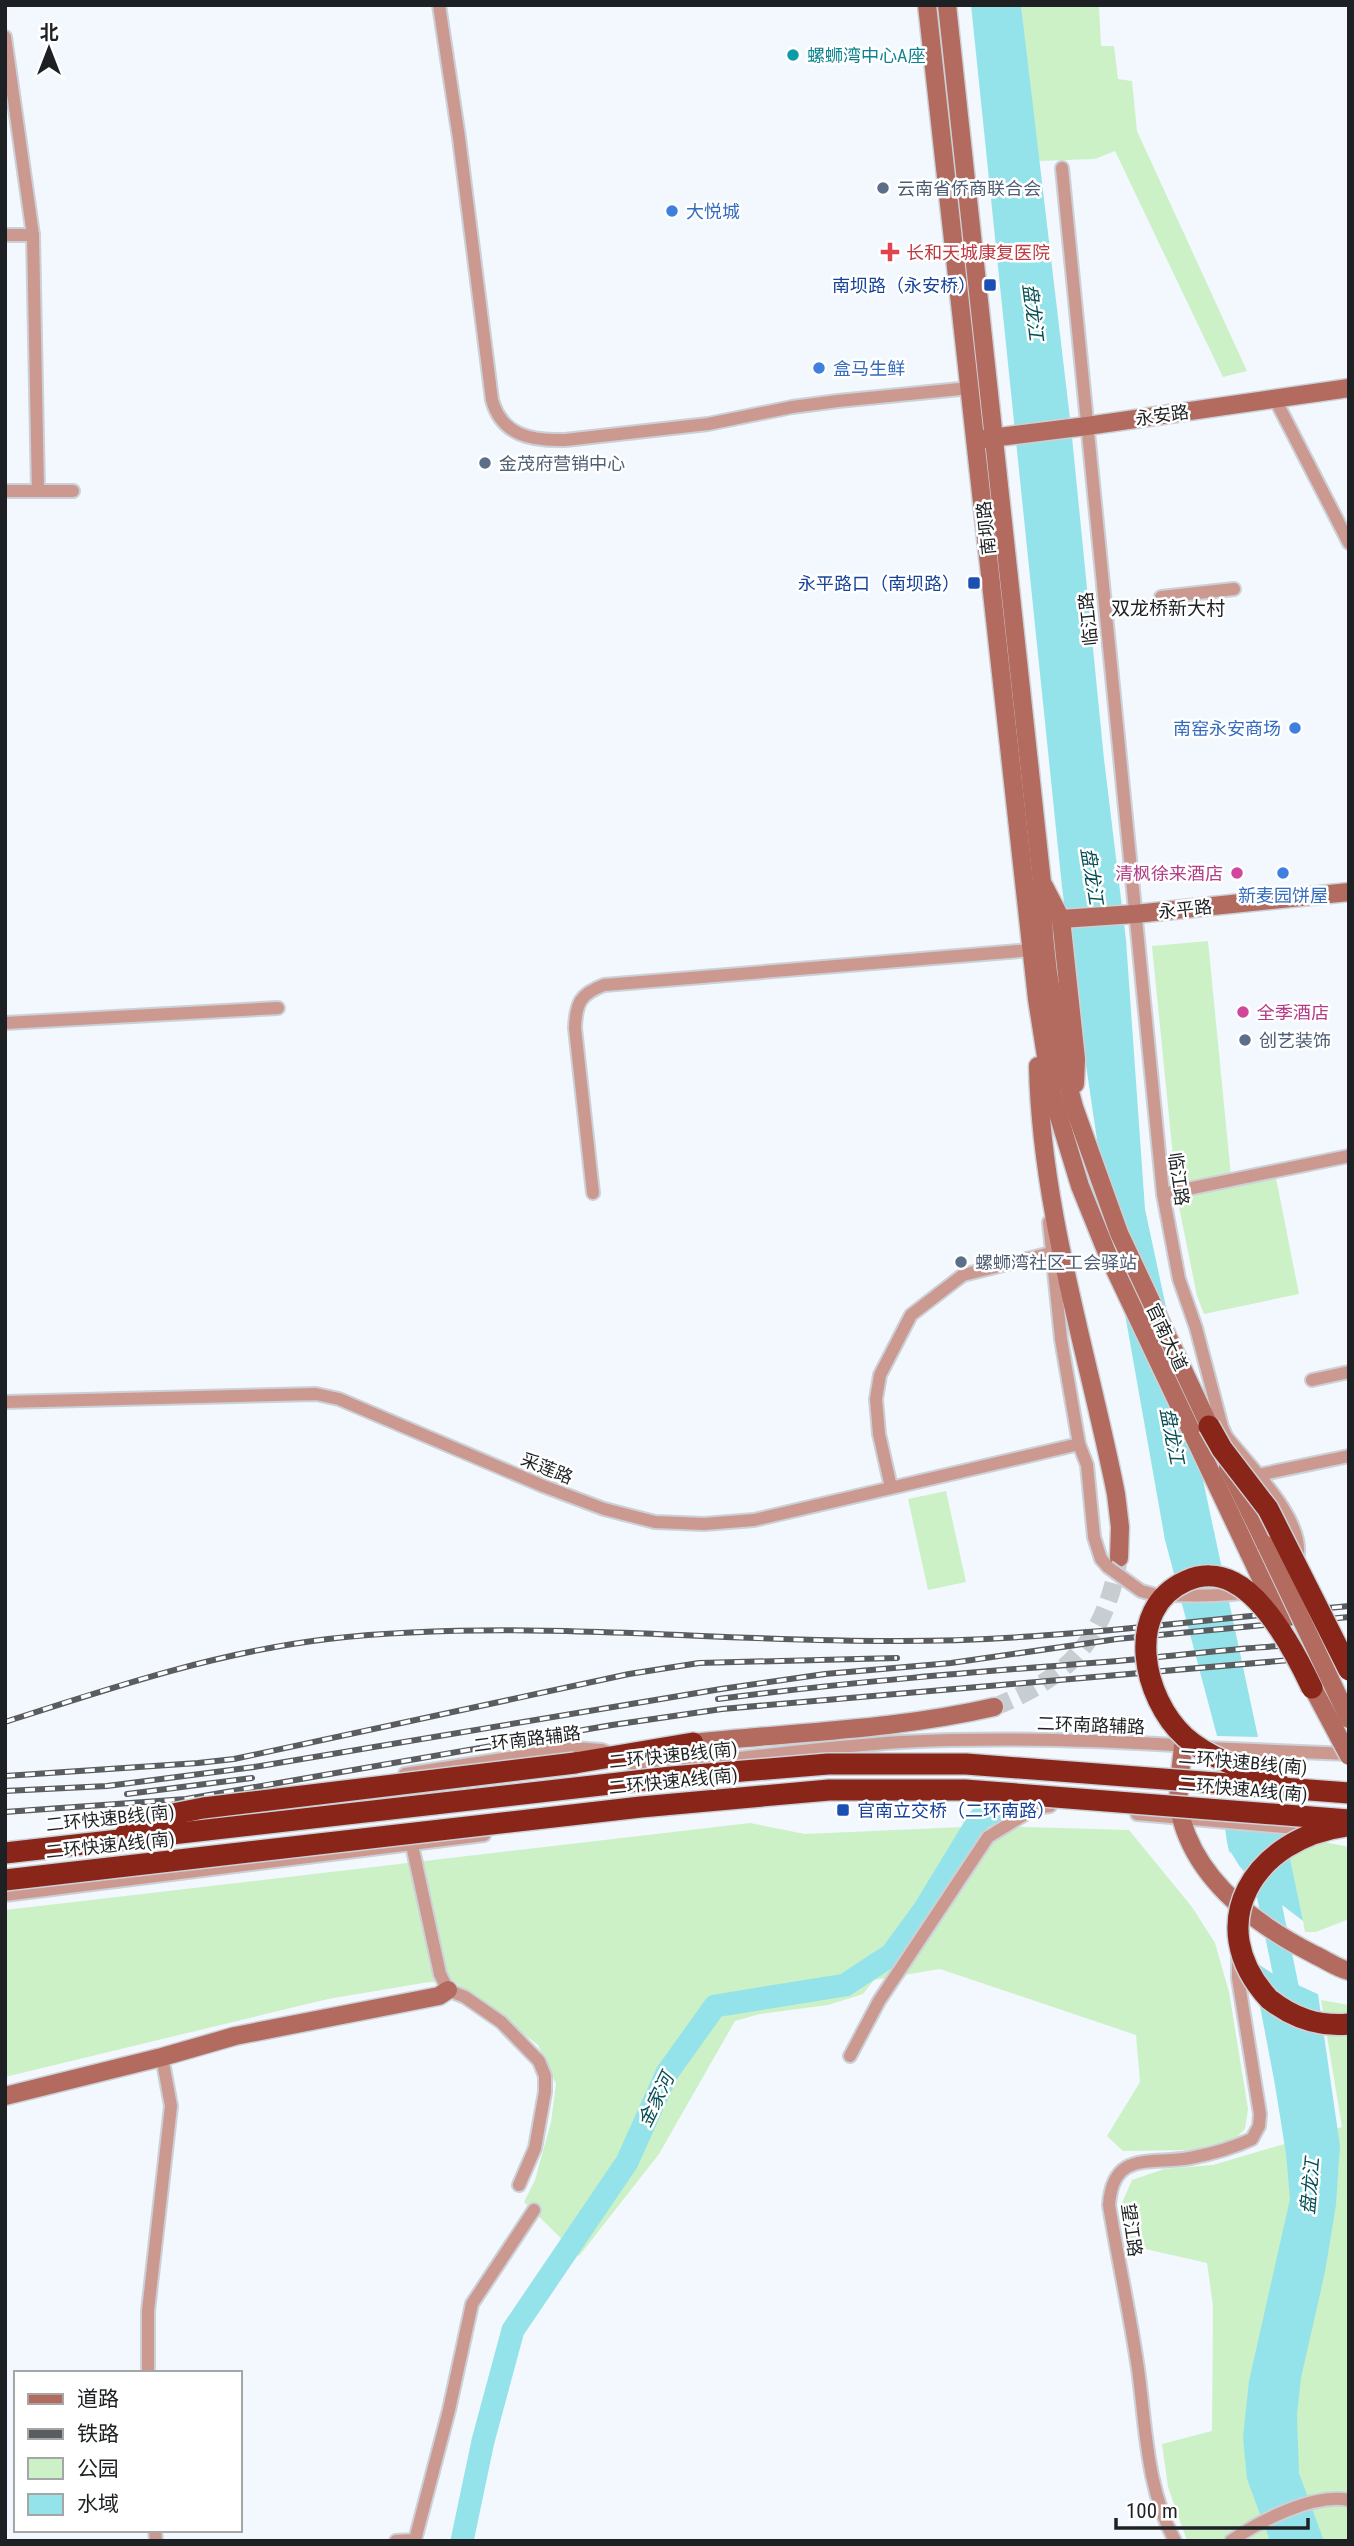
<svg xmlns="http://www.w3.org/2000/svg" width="1354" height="2546" font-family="'Roboto Condensed','Noto Sans SC',sans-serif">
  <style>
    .green { fill: #cdf1c6 }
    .water { fill: #95e3ea }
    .pier { fill: #f2f8fe }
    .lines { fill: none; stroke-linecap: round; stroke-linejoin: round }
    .river { stroke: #95e3ea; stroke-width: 23 }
    .secondary-tunnel { stroke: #c8cdd2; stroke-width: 18; stroke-dasharray: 18 9; stroke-linecap: butt }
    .street-casing { stroke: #ccd1d7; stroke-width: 16 }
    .secondary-casing { stroke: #ccd1d7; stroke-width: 21 }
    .highway-casing { stroke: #ccd1d7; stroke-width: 24 }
    .street { stroke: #cb9990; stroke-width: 12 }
    .secondary { stroke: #b26b5e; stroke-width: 18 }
    .highway { stroke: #8a2619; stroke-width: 21 }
    .rail-casing { stroke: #595d60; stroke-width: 6 }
    .rail { stroke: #fff; stroke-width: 3.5; stroke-dasharray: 10; stroke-linecap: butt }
    .street-bridge-casing { stroke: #ccd1d7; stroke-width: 16; stroke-linecap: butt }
    .secondary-bridge-casing { stroke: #ccd1d7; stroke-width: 21; stroke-linecap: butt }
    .highway-bridge-casing { stroke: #ccd1d7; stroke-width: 24; stroke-linecap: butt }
    .street-bridge { stroke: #cb9990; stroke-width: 12 }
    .secondary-bridge { stroke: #b26b5e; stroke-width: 18 }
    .highway-bridge { stroke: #8a2619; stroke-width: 21 }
    .culture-dot { fill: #0f9aa8; stroke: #fff; stroke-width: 2.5 }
    .service-dot { fill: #5c6f8a; stroke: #fff; stroke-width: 2.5 }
    .shop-dot { fill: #3f7fe0; stroke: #fff; stroke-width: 2.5 }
    .health-dot { fill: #e0444e; stroke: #fff; stroke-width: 2.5 }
    .transit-dot { fill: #1a4fb4; stroke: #fff; stroke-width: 2.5 }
    .hotel-dot { fill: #d1479c; stroke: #fff; stroke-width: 2.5 }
    .labels { text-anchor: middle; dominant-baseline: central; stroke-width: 5; stroke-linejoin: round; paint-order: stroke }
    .culture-label { font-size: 18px; fill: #0d838f; stroke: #fff; text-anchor: start }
    .service-label { font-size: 18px; fill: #4e5e75; stroke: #fff; text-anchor: start }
    .shop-label { font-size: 18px; fill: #366cbe; stroke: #fff; text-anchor: start }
    .health-label { font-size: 18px; fill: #be3a42; stroke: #fff; text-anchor: start }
    .transit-label { font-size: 18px; fill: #164399; stroke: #fff; text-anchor: end }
    .street-label { font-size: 18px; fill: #1e2123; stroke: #fff }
    .hotel-label { font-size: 18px; fill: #b23c85; stroke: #fff; text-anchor: end }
    .water-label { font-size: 19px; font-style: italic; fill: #054f54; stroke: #fff }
    .neighbourhood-label { font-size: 19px; fill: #1e2123; stroke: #fff }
  </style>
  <rect width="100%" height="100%" fill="#f2f8fe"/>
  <g class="green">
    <path d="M1021,5L1099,6L1101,46H1114L1118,79L1132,81L1137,131L1247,371L1223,377L1115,151L1095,159L1038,161Z"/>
    <path d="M1208,941L1232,1186L1276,1178L1299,1294L1204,1314L1197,1296L1177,1197L1152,946Z"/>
    <path d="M946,1491L966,1582L928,1590L908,1499Z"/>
    <path d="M750,1823L805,1834L986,1826L1129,1830L1192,1907L1215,1943L1229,1992L1248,2109L1245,2129L1235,2139L1190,2150L1123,2151L1107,2136L1140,2082L1136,2035L940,1969L874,1980L863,1994L828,2005L760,2014L735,2021L659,2154L579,2256L524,2202L535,2180L551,2122L556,2084L538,2045L456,1983L429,1982L328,1999L5,2077V1910Z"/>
    <path d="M1285,1834L1349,1847V1919L1316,1932H1305Z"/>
    <path d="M1321,2000L1349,2005V2541H1187L1168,2487L1162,2444L1212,2431L1213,2306L1207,2263L1128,2245L1121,2205L1132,2180L1164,2169L1213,2165L1342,2127Z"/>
  </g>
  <g class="water">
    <path d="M971,5H1021L1071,427L1104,759L1126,940L1145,1209L1258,1737L1217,1736L1165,1540L1111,1235L1082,1038L1062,887Z"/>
    <path d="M1225,1828L1285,1834L1303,1921C1280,1905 1240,1878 1229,1851C1227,1844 1226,1835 1225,1828Z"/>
    <path d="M1251,1959L1272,1973L1318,1994L1340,2146L1336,2205L1325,2272L1301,2378L1297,2415L1299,2473L1324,2541H1270L1247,2479L1243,2437L1249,2381L1290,2199L1286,2154L1275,2085Z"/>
  </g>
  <g class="pier">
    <path d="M1230,1851L1240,1867L1261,1889L1303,1921L1304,1925L1258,1892L1237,1869L1231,1860Z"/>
    <path d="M1252,1956L1274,1970L1317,1990L1318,1994L1272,1973L1251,1959Z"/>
  </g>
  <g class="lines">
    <g class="river">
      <path d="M1255,1831L1292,2010"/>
      <path d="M462,2541L483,2441L513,2330L627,2162L667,2073L715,2006L845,1985L891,1955L924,1910L980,1818L1006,1807"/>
    </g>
    <path class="secondary-tunnel" d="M994,1707C1069,1677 1105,1640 1119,1558"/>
    <defs>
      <g id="street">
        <path d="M439,5L459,138L492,400C502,436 532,441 565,440L708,424L792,407L838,401L970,388"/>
        <path d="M5,37L33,235L38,491"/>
        <path d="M1062,168L1163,1194L1179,1279L1196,1328L1222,1427L1226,1436C1248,1465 1307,1521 1297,1559"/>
        <path d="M5,235H33"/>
        <path d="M1275,399L1349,543"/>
        <path d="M5,491H73"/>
        <path d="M1161,597L1234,589"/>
        <path d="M5,1023L278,1008"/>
        <path d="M593,1193L575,1028C576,1003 580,994 604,985L1032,950"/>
        <path d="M1163,1194L1349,1156"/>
        <path d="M1049,1222L1061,1339L1079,1444L1087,1465L1094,1537L1101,1559L1108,1567"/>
        <path d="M1312,1380L1349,1372"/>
        <path d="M5,1402L316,1394L339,1399L543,1486L604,1509L655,1522L704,1524L754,1520L1079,1444"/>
        <path d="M1258,1475L1349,1456"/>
        <path d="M891,1487L879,1434L876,1399L880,1375L911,1315L963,1275L1051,1253"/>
        <path d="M1168,1595C1201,1596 1264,1598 1289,1576"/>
        <path d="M1207,1748L1349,1754"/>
        <path d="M405,1774L574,1748L602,1750L632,1763L662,1766C742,1759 821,1747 901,1742C997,1737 1094,1740 1189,1746"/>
        <path d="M1137,1814L1317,1830"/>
        <path d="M412,1845L440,1974L448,1990L465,1997L501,2022L539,2061L545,2076V2092L535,2148L519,2185"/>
        <path d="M5,1895L484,1835"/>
        <path d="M850,2056L879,2001L988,1837L1035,1808L1050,1806"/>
        <path d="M148,2373V2311L171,2106L162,2057"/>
        <path d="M155,2530L156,2541"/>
        <path d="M396,2541L415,2540L449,2410L472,2304L534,2210"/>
        <path d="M1175,2541C1146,2488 1146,2427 1138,2369C1130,2314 1118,2260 1109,2205C1113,2150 1150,2165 1190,2158C1211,2154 1233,2148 1252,2139L1259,2126L1260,2114L1238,1978V1958"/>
        <path d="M1231,2541C1259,2521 1314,2493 1349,2500"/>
      </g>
      <g id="secondary">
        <path d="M927,5L1037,999L1052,1094L1080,1186L1107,1253L1249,1553"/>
        <path d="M947,5L1042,883L1044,936L1048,973L1065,1073L1074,1107L1119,1233L1215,1438"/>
        <path d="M983,439L1087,426L1349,388"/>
        <path d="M1044,886L1061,919L1076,1059L1075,1084"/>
        <path d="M1061,919L1135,914L1349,892"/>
        <path d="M1038,1066C1041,1211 1088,1353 1116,1494L1120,1527L1119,1558"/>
        <path d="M1228,1467L1266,1545"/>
        <path d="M693,1743C793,1732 895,1730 994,1707"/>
        <path d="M1183,1746C1181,1770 1175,1798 1182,1821C1200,1884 1260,1927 1315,1955C1326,1960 1337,1968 1349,1971"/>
        <path d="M5,2096L162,2057L235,2036L439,1996L448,1990"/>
      </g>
      <g id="highway">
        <path d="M575,1763L693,1743"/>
        <path d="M1269,1999C1293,2018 1318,2027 1349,2024"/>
      </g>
    </defs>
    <use href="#street" class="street-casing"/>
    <use href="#secondary" class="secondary-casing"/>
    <use href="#highway" class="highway-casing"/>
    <use href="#street" class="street"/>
    <use href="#secondary" class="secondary"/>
    <use href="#highway" class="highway"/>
    <defs>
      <g id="rail">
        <path d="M718,1699C847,1682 976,1672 1105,1662C1186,1655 1267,1644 1349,1643"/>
        <path d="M5,1722C110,1688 218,1652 328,1639C518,1618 710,1642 900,1641C1050,1641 1200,1620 1349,1606"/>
        <path d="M5,1776L198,1763L234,1759L629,1674L699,1663L897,1658"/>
        <path d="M5,1791L107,1786L254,1767L721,1689L825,1674L951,1663L1117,1639L1349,1617"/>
        <path d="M127,1794L252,1778"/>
        <path d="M5,1812L186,1799L612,1725L722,1709L1349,1655"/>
      </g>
    </defs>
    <use href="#rail" class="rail-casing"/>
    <use href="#rail" class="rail"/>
    <defs>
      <path id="street-bridge" d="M1108,1567L1141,1591L1156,1595"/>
      <g id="secondary-bridge">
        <path d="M1266,1545L1349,1719"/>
        <path d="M1249,1553L1282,1623"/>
        <path d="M1307,1677L1349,1756"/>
      </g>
      <g id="highway-bridge">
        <path d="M1209,1426L1222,1449L1268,1509L1349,1670"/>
        <path d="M1277,1779C1245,1769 1211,1760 1185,1737C1143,1699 1123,1609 1186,1581C1201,1574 1218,1574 1233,1582C1267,1599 1296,1654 1312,1688"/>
        <path d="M126,1833L173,1814L203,1808L575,1763"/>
        <path d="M5,1853L671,1777L828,1764H966L1349,1793"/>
        <path d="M5,1880L641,1807L829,1790H965L1349,1820"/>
        <path d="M1269,1999C1200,1924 1255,1838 1346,1826"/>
      </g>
    </defs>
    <use href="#street-bridge" class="street-bridge-casing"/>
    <use href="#secondary-bridge" class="secondary-bridge-casing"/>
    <use href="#highway-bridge" class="highway-bridge-casing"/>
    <use href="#street-bridge" class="street-bridge"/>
    <use href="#secondary-bridge" class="secondary-bridge"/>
    <use href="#highway-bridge" class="highway-bridge"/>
  </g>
  <circle class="culture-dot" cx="793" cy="55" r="7"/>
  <g class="service-dot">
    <circle cx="883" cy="188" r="7"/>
    <circle cx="485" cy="463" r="7"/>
    <circle cx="1245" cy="1040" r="7"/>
    <circle cx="961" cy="1262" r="7"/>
  </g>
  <g class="shop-dot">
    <circle cx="672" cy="211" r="7"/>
    <circle cx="819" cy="368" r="7"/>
    <circle cx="1295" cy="728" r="7"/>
    <circle cx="1283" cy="873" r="7"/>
  </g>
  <path class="health-dot" d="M886.5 241.5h7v7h7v7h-7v7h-7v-7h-7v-7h7z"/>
  <g class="transit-dot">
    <rect x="983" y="278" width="14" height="14" rx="3.5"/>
    <rect x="967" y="576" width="14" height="14" rx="3.5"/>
    <rect x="836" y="1803" width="14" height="14" rx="3.5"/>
  </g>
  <g class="hotel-dot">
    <circle cx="1237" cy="873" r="7"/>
    <circle cx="1243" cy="1012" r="7"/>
  </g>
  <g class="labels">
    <g class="culture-label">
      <text x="807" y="55">螺蛳湾中心A座</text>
    </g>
    <g class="service-label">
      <text x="897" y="188">云南省侨商联合会</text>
      <text x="499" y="463">金茂府营销中心</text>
      <text x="1259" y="1040">创艺装饰</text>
      <text x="975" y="1262">螺蛳湾社区工会驿站</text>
    </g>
    <g class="shop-label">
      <text x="686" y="211">大悦城</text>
      <text x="833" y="368">盒马生鲜</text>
      <text x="1281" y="728" text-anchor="end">南窑永安商场</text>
      <text x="1283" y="895" text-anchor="middle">新麦园饼屋</text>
    </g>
    <g class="health-label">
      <text x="906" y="252">长和天城康复医院</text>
    </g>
    <g class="transit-label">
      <text x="976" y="285">南坝路（永安桥）</text>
      <text x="960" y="583">永平路口（南坝路）</text>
      <text x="857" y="1810" text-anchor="start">官南立交桥（二环南路）</text>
    </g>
    <g class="street-label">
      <text transform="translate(1162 415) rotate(-8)">永安路</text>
      <text transform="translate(986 528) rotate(-96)">南坝路</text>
      <text transform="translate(1088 619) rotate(-96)">临江路</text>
      <text transform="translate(1185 909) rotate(-6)">永平路</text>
      <text transform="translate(1179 1179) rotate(82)">临江路</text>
      <text transform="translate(1167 1337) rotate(65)">官南大道</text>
      <text transform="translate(547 1468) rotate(22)">采莲路</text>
      <text transform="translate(1091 1725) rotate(2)">二环南路辅路</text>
      <text transform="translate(527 1739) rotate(-7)">二环南路辅路</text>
      <text transform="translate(673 1755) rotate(-6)">二环快速B线(南)</text>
      <text transform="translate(1243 1762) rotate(5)">二环快速B线(南)</text>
      <text transform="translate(673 1781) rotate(-6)">二环快速A线(南)</text>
      <text transform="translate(1243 1789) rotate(5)">二环快速A线(南)</text>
      <text transform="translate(110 1818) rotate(-6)">二环快速B线(南)</text>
      <text transform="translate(110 1845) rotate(-6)">二环快速A线(南)</text>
      <text transform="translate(1132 2230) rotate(82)">望江路</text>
    </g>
    <g class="hotel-label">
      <text x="1223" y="873">清枫徐来酒店</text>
      <text x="1257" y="1012" text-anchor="start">全季酒店</text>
    </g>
    <g class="water-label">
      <text transform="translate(1033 312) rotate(83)">盘龙江</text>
      <text transform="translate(1092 876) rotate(81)">盘龙江</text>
      <text transform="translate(1172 1436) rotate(79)">盘龙江</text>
      <text transform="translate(656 2100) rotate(-64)">金家河</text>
      <text transform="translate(1310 2186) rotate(-85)">盘龙江</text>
    </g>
    <g class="neighbourhood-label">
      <text x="1168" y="608">双龙桥新大村</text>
    </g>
  </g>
  <rect width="1354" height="2546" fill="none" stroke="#1e2123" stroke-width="14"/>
  <rect x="14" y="2371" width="228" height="161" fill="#ffffff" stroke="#a5a6a7" stroke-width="2"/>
  <rect x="28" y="2394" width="35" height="10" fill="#b26b5e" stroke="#a5a6a7" stroke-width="2"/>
  <text x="77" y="2406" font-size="21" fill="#1e2123">道路</text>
  <rect x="28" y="2429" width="35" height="10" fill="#595d60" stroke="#a5a6a7" stroke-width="2"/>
  <text x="77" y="2441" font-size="21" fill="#1e2123">铁路</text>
  <rect x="28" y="2458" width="35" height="21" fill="#cdf1c6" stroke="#a5a6a7" stroke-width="2"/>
  <text x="77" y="2476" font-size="21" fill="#1e2123">公园</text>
  <rect x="28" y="2494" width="35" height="21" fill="#95e3ea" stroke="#a5a6a7" stroke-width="2"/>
  <text x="77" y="2511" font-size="21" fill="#1e2123">水域</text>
  <g transform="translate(49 49)" stroke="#ffffff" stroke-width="5" paint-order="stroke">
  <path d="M0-5L12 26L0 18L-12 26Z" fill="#1e2123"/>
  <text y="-10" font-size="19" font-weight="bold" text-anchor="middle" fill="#1e2123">北</text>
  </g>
  <path d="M1116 2518v10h192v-10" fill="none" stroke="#1e2123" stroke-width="3.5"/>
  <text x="1126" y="2518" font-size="21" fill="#1e2123" stroke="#ffffff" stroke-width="5" paint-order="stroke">100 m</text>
</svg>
